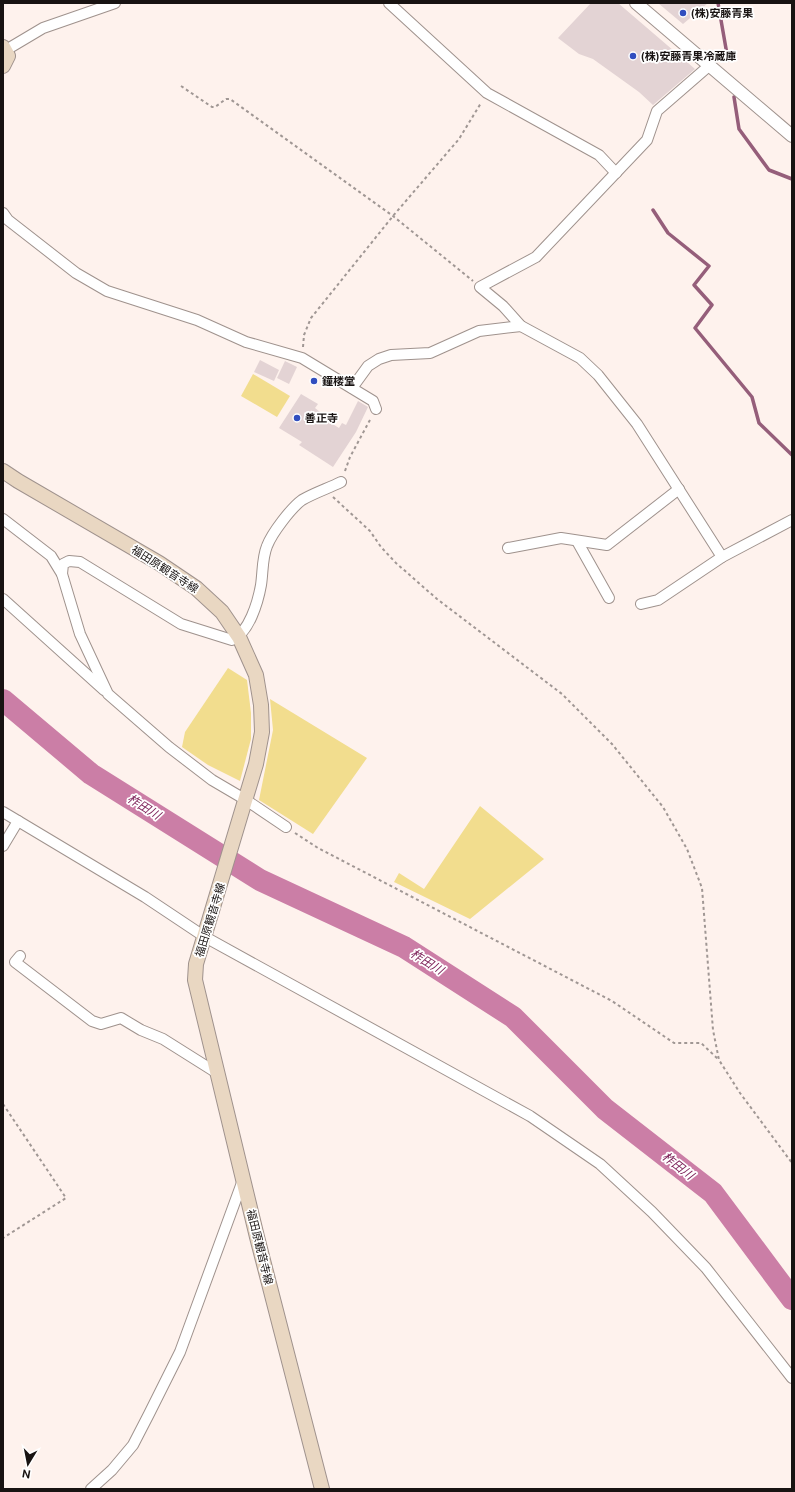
<svg xmlns="http://www.w3.org/2000/svg" width="795" height="1492" font-family="'Public Sans','Noto Sans JP',sans-serif">
  <style>
    .green { fill: #f2dd8e }
    .lines { fill: none; stroke-linecap: round; stroke-linejoin: round }
    .stream { stroke: #955e7a; stroke-width: 3.5 }
    .river { stroke: #cb7ea6; stroke-width: 22 }
    .building { fill: #e3d3d4 }
    .minor-casing { stroke: #9f928d; stroke-width: 12 }
    .tertiary-casing { stroke: #9f928d; stroke-width: 14 }
    .secondary-casing { stroke: #9f928d; stroke-width: 16 }
    .path { stroke: #a09794; stroke-width: 2; stroke-dasharray: 3 3; stroke-linecap: butt }
    .minor { stroke: #fff; stroke-width: 10 }
    .tertiary { stroke: #fff; stroke-width: 12 }
    .secondary { stroke: #e9d7c2; stroke-width: 14 }
    .poi-dot { fill: #314ebf; stroke: #fff; stroke-width: 1.5 }
    .labels { text-anchor: middle; dominant-baseline: central; stroke-width: 3.5; stroke-linejoin: round; paint-order: stroke }
    .poi-label { font-size: 11px; font-weight: bold; fill: #181312; stroke: #fff; text-anchor: start }
    .street-label { font-size: 11px; fill: #181312; stroke: #fff }
    .water-label { font-size: 12px; font-style: italic; fill: #7e235a; stroke: #fff }
  </style>
  <rect width="100%" height="100%" fill="#fef2ed"/>
  <g class="green">
    <path d="M253,374L290,396L277,417L241,396Z"/>
    <path d="M228,668L247,680L251,713V739L240,781L208,765L182,747L185,732Z"/>
    <path d="M270,699L367,758L313,834L259,800L273,730Z"/>
    <path d="M480,806L544,859L470,919L394,882L399,873L424,889Z"/>
  </g>
  <g class="lines">
    <g class="stream">
      <path d="M718,3L728,60"/>
      <path d="M734,97L739,129L769,170L792,179"/>
      <path d="M653,210L668,233L709,266L694,285L712,305L695,328L752,397L759,423L792,455"/>
    </g>
    <path class="river" d="M3,700L91,774L260,880L404,947L513,1017L605,1109L713,1193L792,1299"/>
  </g>
  <g class="building">
    <path d="M591,3H618L695,69L653,105L639,92L593,59L579,54L558,38Z"/>
    <path d="M658,3H708L683,24Z"/>
    <path d="M260,360L279,370L274,381L254,372Z"/>
    <path d="M285,361L297,367L289,384L277,378Z"/>
    <path d="M301,394L318,404L315,408L320,412L318,415L339,428L342,423L346,425L358,401L368,407L356,432L333,467L299,445L302,442L279,428Z"/>
  </g>
  <g class="lines">
    <defs>
      <g id="minor">
        <path d="M389,3L487,93L599,155L616,173"/>
        <path d="M6,50L43,28L115,3"/>
        <path d="M710,65L657,111L647,140L536,257L480,287L503,306L521,326L580,358L598,375L637,424L722,557"/>
        <path d="M3,213L8,220L76,273L107,291L197,320L246,342L302,358L373,401L376,409"/>
        <path d="M352,388L368,366L379,359L391,355L430,353L479,331L521,326"/>
        <path d="M3,519L51,556L62,574L80,634L108,694L169,747L212,780L246,800L286,827"/>
        <path d="M577,541L609,598"/>
        <path d="M508,548L561,538L607,545L679,489"/>
        <path d="M62,574L63,564L69,561L80,562L181,624L232,640C249,633 258,602 261,585C263,572 262,558 267,546C272,533 291,508 302,500C314,493 329,488 341,482"/>
        <path d="M3,599L104,690"/>
        <path d="M641,604L658,600L722,557L792,520"/>
        <path d="M3,812L145,897L205,937L530,1116L600,1164L652,1212L706,1268L792,1378"/>
        <path d="M3,846L18,821"/>
        <path d="M20,956L15,962L92,1021L101,1024L121,1018L141,1030L163,1039L217,1073"/>
        <path d="M91,1489L112,1470L133,1445L149,1414L180,1352L243,1180"/>
      </g>
      <path id="tertiary" d="M636,3L792,136"/>
      <g id="secondary">
        <path d="M3,47L8,56L3,66"/>
        <path d="M3,471L18,481L159,563L196,588L222,612L239,637L256,675L261,705L262,732L256,764L196,964L195,980L257,1237L322,1489"/>
      </g>
    </defs>
    <use href="#minor" class="minor-casing"/>
    <use href="#tertiary" class="tertiary-casing"/>
    <use href="#secondary" class="secondary-casing"/>
    <g class="path">
      <path d="M181,86L212,107H215L226,99H230L393,216L473,281"/>
      <path d="M303,347L304,335L311,318L393,216L459,139L481,103"/>
      <path d="M345,471L350,457L371,418"/>
      <path d="M333,497L370,531L381,547L396,563L437,599L562,694L612,744L663,807L687,849L702,888L713,1030L719,1060L740,1093L792,1163"/>
      <path d="M295,833L318,848L612,1001L674,1043H701L718,1059"/>
      <path d="M3,1104L66,1198L3,1238"/>
    </g>
    <use href="#minor" class="minor"/>
    <use href="#tertiary" class="tertiary"/>
    <use href="#secondary" class="secondary"/>
  </g>
  <g class="poi-dot">
    <circle cx="683" cy="13" r="4"/>
    <circle cx="633" cy="56" r="4"/>
    <circle cx="314" cy="381" r="4"/>
    <circle cx="297" cy="418" r="4"/>
  </g>
  <g class="labels">
    <g class="poi-label">
      <text x="691" y="13">(株)安藤青果</text>
      <text x="641" y="56">(株)安藤青果冷蔵庫</text>
      <text x="322" y="381">鐘楼堂</text>
      <text x="305" y="418">善正寺</text>
    </g>
    <g class="street-label">
      <text transform="translate(165 569) rotate(33)">福田原観音寺線</text>
      <text transform="translate(210 920) rotate(-73)">福田原観音寺線</text>
      <text transform="translate(260 1247) rotate(76)">福田原観音寺線</text>
    </g>
    <g class="water-label">
      <text transform="translate(144 807) rotate(32)">柞田川</text>
      <text transform="translate(427 962) rotate(32)">柞田川</text>
      <text transform="translate(678 1166) rotate(38)">柞田川</text>
    </g>
  </g>
  <rect width="795" height="1492" fill="none" stroke="#181312" stroke-width="8"/>
  <g transform="translate(28 1464) rotate(190)" stroke="#ffffff" stroke-width="3" paint-order="stroke">
  <path d="M0-3L7 15L0 10L-7 15Z" fill="#181312"/>
  <text y="-6" font-size="11" font-weight="bold" text-anchor="middle" fill="#181312">N</text>
  </g>
</svg>
